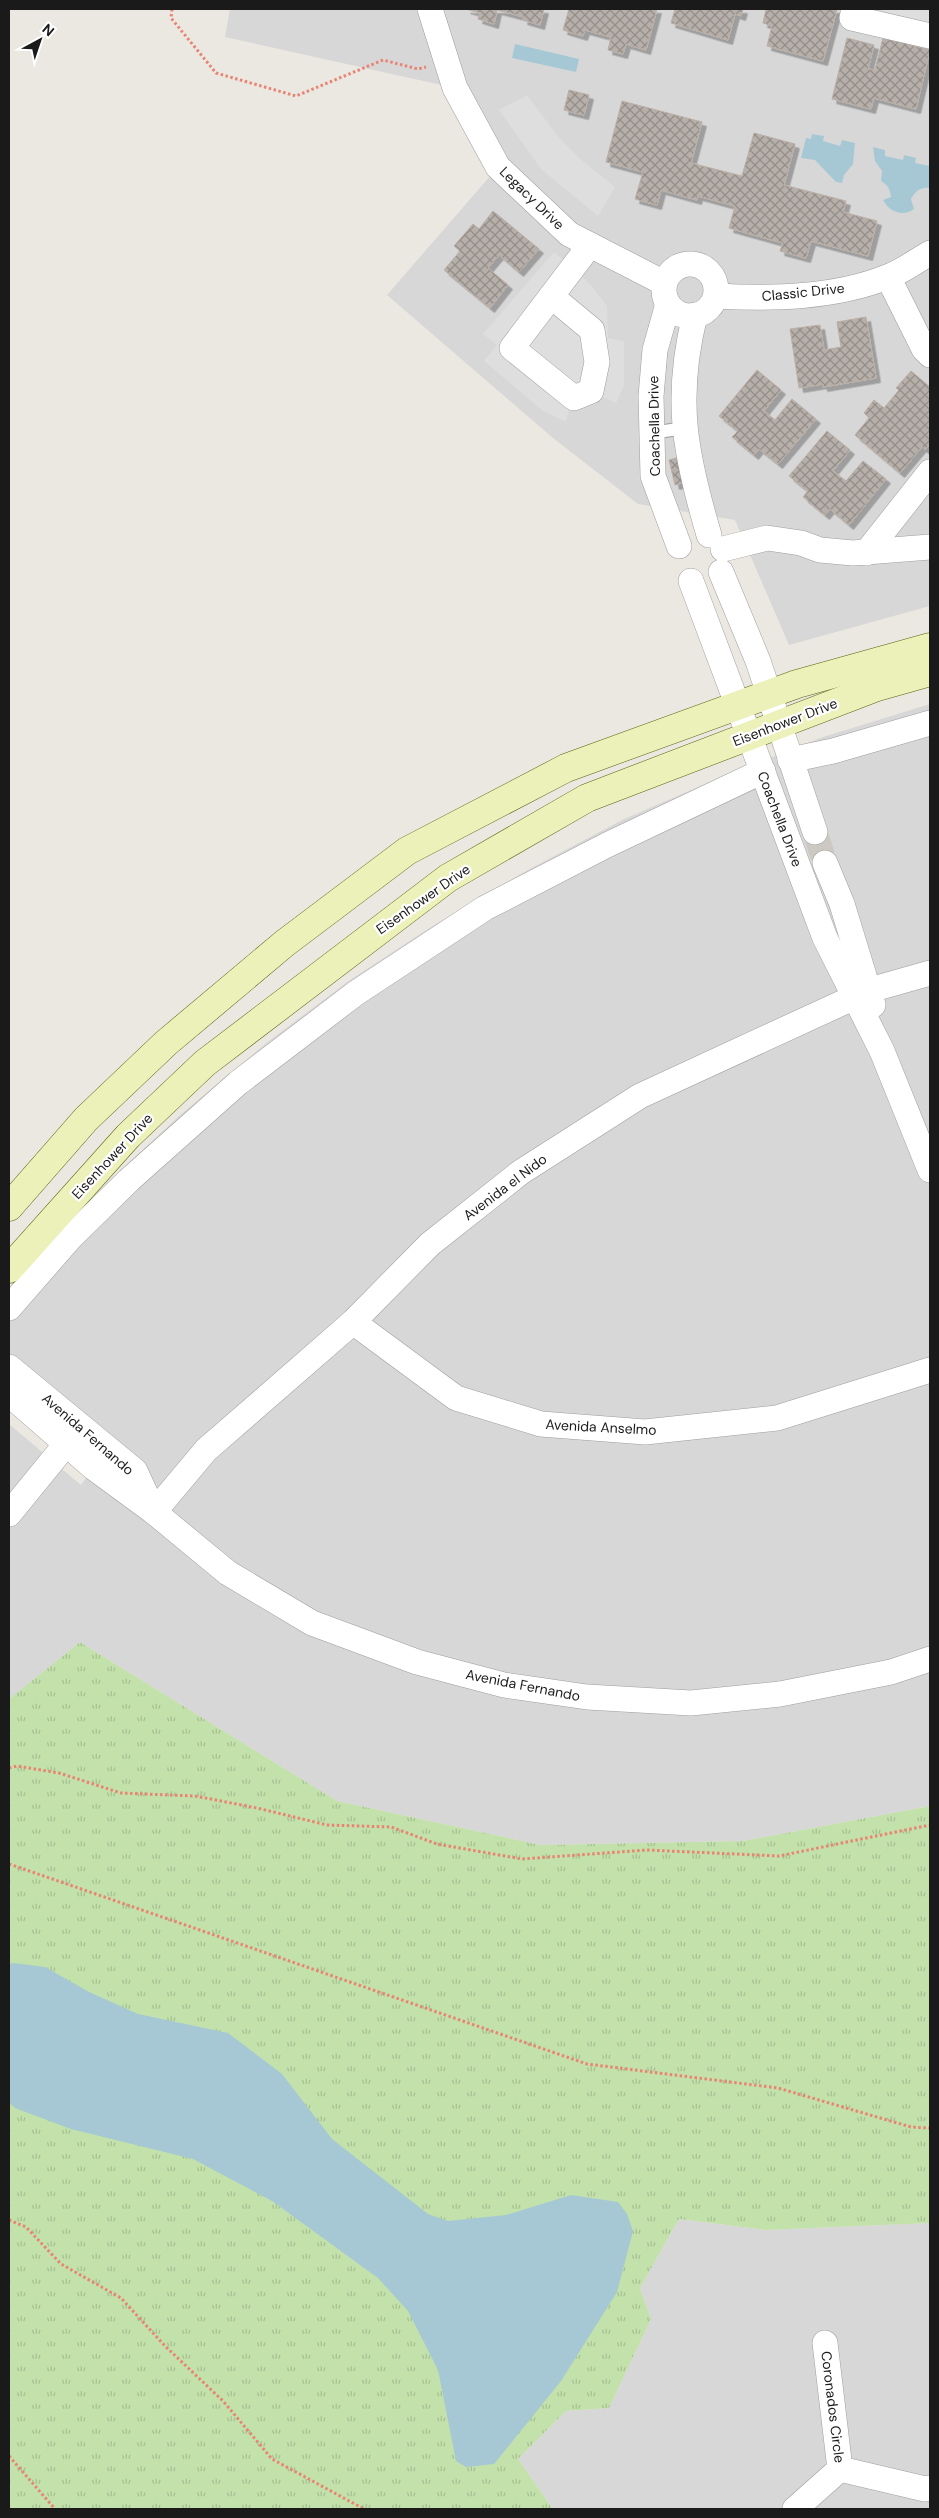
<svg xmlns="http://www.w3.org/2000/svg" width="939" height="2518" font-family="'DM Sans',sans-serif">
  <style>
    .residential { fill: #d8d7d7 }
    .grass { fill: url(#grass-tufts) }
    .parking { fill: #dedede }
    .water { fill: #a5c8d4 }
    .building { fill: url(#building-cross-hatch); stroke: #bbafa5; filter: url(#shadow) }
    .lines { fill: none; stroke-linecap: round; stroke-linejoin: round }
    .street-tunnel { stroke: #ccc9c3; stroke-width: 25; stroke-dasharray: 25 12; stroke-linecap: butt }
    .lane-casing { stroke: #9e9e9e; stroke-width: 14 }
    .street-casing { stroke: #9e9e9e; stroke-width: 26 }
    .secondary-casing { stroke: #576310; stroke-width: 29 }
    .path { stroke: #e98473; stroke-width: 3; stroke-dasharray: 2.5 2.5; stroke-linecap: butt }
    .lane { stroke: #fff; stroke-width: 12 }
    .street { stroke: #fff; stroke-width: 25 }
    .secondary { stroke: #ecf1b9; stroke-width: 28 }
    .labels { text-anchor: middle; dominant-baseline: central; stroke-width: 4.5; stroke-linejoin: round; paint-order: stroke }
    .street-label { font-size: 14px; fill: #1a1a1a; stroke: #fff }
  </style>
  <defs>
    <pattern id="grass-tufts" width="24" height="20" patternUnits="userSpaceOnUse" patternTransform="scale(1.25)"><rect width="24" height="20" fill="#c3e1ab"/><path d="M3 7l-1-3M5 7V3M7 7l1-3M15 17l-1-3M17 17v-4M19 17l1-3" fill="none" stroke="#a7c093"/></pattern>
    <pattern id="building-cross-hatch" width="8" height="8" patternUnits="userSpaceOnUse" patternTransform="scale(1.25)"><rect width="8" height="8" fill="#b7b0aa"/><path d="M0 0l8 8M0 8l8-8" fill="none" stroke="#948e8a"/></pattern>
    <filter id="shadow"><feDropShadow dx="4.5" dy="4.5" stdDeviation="0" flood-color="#0004"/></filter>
  </defs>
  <rect width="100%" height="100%" fill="#ebe8e1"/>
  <g class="residential">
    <path d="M230,9H930V606L789,645L735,520L638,504L553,438L387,295L498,167L455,88L225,37Z"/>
    <path d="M930,704V1806L743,1841L541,1845L337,1801L80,1642L9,1699V1424L81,1485L100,1457L9,1379V1290L56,1236L110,1180L179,1116L265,1044L350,980L434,925L526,871L622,820L728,774L823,737Z"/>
    <path d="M679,2219L765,2230L930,2223V2509H553L518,2459L566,2411L609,2408L651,2319L640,2288Z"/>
  </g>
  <path class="grass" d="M80,1642L337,1801L541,1845L743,1841L930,1806V2223L765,2230L679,2219L640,2288L651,2319L609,2408L566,2411L518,2459L553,2509H9V1699Z"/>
  <g class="parking">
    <path d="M874,9H930V23Z"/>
    <path d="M527,95L556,134L579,158L615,187L598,216L541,169L499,110Z"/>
    <path d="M554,252L591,285L607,306L608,338L624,341V385L616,403L598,395L570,405L566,422L543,411L484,361L497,345L483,334Z"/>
  </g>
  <g class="water">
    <path d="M515,44L579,59L576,72L512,58Z"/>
    <path d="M812,134L824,136L823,141L840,146L842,140L855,143L853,164L844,175L842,183L836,182L815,160L801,158L806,138L811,139Z"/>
    <path d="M873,147L885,150V156L903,160L904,155L916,158L915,163L930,166V188C921,187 916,190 911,199L914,209C903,217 889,212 883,200L891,197C890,189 888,185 881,181L882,171L875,161Z"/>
    <path d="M13,1963L45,1967L89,1992L138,2014L228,2033L282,2074L332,2139L428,2214L448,2221L506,2215L571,2195L618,2202L627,2214L633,2231L617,2292L561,2381L494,2464L466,2467L456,2461L438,2370L408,2311L378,2278L272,2201L193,2159L71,2129L15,2108L9,2102V1964Z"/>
  </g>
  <g class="building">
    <path d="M466,9H544L540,25L523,20L524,17L497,10L494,24L478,19L480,13Z"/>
    <path d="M569,9H657L646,50L626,44L623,54L608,50L611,37L585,30L583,36L563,30Z"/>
    <path d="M675,9H743L741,16L735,14L728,40L671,23Z"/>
    <path d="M766,9H837L823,61L767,46L772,26L763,23Z"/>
    <path d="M847,38L874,45L868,69L875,70L883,38L930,50L916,109L874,98L871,109L832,99Z"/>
    <path d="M569,90L589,95L584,115L564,110Z"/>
    <path d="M622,101L702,122L691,163L742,176L754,133L795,144L784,185L846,201L843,212L877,221L868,256L811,241L806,258L780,251L783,243L729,228L735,206L698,196L697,200L661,190L657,205L635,199L643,172L606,162Z"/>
    <path d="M493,211L539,249L519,272L499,255L488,268L508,285L490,308L444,270L460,251L454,246L473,224L479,229Z"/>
    <path d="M866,317L876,378L823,387V384L799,388L790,329L820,325L824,350L841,347L837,322Z"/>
    <path d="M757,370L781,390L764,411L775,420L792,399L816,419L778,464L759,449L754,455L732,437L738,431L719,416Z"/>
    <path d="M911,371L930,387V444L925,450L922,447L900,473L855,435L869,418L864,413L874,400L884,408L899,390L896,388Z"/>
    <path d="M827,431L850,450L833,471L846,481L863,461L886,479L849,525L830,509L825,515L803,497L808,491L789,476Z"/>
    <path d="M683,456L689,481L675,485L669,460Z"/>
  </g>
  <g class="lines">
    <path class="street-tunnel" d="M815,832L825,863"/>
    <defs>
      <path id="lane" d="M652,433L684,428"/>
      <g id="street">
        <path d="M430,9L455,88L498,167L569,234L664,283"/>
        <path d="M854,9L852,18L930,36"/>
        <circle cx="690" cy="290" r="26"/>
        <path d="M888,277L924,349L930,355"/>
        <path d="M551,296L592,330L597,362L591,391L574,398L512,348L590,245"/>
        <path d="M716,296C772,299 834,298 887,277C902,272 916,261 930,253"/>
        <path d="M668,304L655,350L651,396L653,476L679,546"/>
        <path d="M695,315C674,399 685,454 709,535"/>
        <path d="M723,549L767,538L801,543L820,550L853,553L930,547"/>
        <path d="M866,553L930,472"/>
        <path d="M721,572L758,661L815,832"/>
        <path d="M691,581L825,938L882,1051L930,1170"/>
        <path d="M790,760L833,751L930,723"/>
        <path d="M825,863L842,904L873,1005"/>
        <path d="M9,1308L70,1238L129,1180L238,1083L356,993L485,908L607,845L763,771"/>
        <path d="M353,1322L456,1398L541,1424L645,1432L777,1418L930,1370"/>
        <path d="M9,1367L135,1471L154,1512L228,1573L312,1623L417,1662L504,1685L587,1697L691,1703L780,1694L891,1672L930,1659"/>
        <path d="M9,1394L94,1468L154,1512L206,1450L353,1322L430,1244L521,1172L640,1096L870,990L930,973"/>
        <path d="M9,1514L66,1444"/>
        <path d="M825,2343L840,2469L925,2489L930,2488"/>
        <path d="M795,2509L840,2469"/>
      </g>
      <g id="secondary">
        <path d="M9,1207L86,1119L166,1043L285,943L407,851L566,768L797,684L930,647"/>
        <path d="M9,1269L128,1136L205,1063L448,878L587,798L877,687L930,672"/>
      </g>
    </defs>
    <use href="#lane" class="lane-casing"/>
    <use href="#street" class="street-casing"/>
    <use href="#secondary" class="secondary-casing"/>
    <g class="path">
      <path d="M172,9L171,18L216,73L296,96L383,60L418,69L426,67"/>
      <path d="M9,1768L17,1766L59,1773L121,1793L195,1796L257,1808L327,1825L391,1827L437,1844L522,1859L647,1850L779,1856L930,1825"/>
      <path d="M9,1864L587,2064L778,2088L911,2127L930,2128"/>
      <path d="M9,2220L26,2227L61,2264L121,2298L165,2346L223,2401L272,2459L364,2509"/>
      <path d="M9,2456L55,2509"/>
    </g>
    <use href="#lane" class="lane"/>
    <use href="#street" class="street"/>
    <use href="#secondary" class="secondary"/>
  </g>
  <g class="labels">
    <g class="street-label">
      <text transform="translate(532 198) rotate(44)">Legacy Drive</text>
      <text transform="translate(803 292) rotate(-6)">Classic Drive</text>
      <text transform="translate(654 426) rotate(-91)">Coachella Drive</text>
      <text transform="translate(785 722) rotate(-21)">Eisenhower Drive</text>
      <text transform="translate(780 819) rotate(69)">Coachella Drive</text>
      <text transform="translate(423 899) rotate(-35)">Eisenhower Drive</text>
      <text transform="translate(112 1156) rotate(-47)">Eisenhower Drive</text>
      <text transform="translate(505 1187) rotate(-37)">Avenida el Nido</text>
      <text transform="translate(601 1427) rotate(3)">Avenida Anselmo</text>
      <text transform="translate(88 1434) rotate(41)">Avenida Fernando</text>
      <text transform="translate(523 1685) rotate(11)">Avenida Fernando</text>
      <text transform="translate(833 2407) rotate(83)">Coronados Circle</text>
    </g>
  </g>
  <rect width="939" height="2518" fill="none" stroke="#1a1a1a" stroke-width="20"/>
  <g transform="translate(40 40) rotate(40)" stroke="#ffffff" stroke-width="4" paint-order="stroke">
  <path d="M0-4L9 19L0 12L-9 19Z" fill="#1a1a1a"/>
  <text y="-8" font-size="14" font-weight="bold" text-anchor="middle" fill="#1a1a1a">N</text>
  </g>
</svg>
